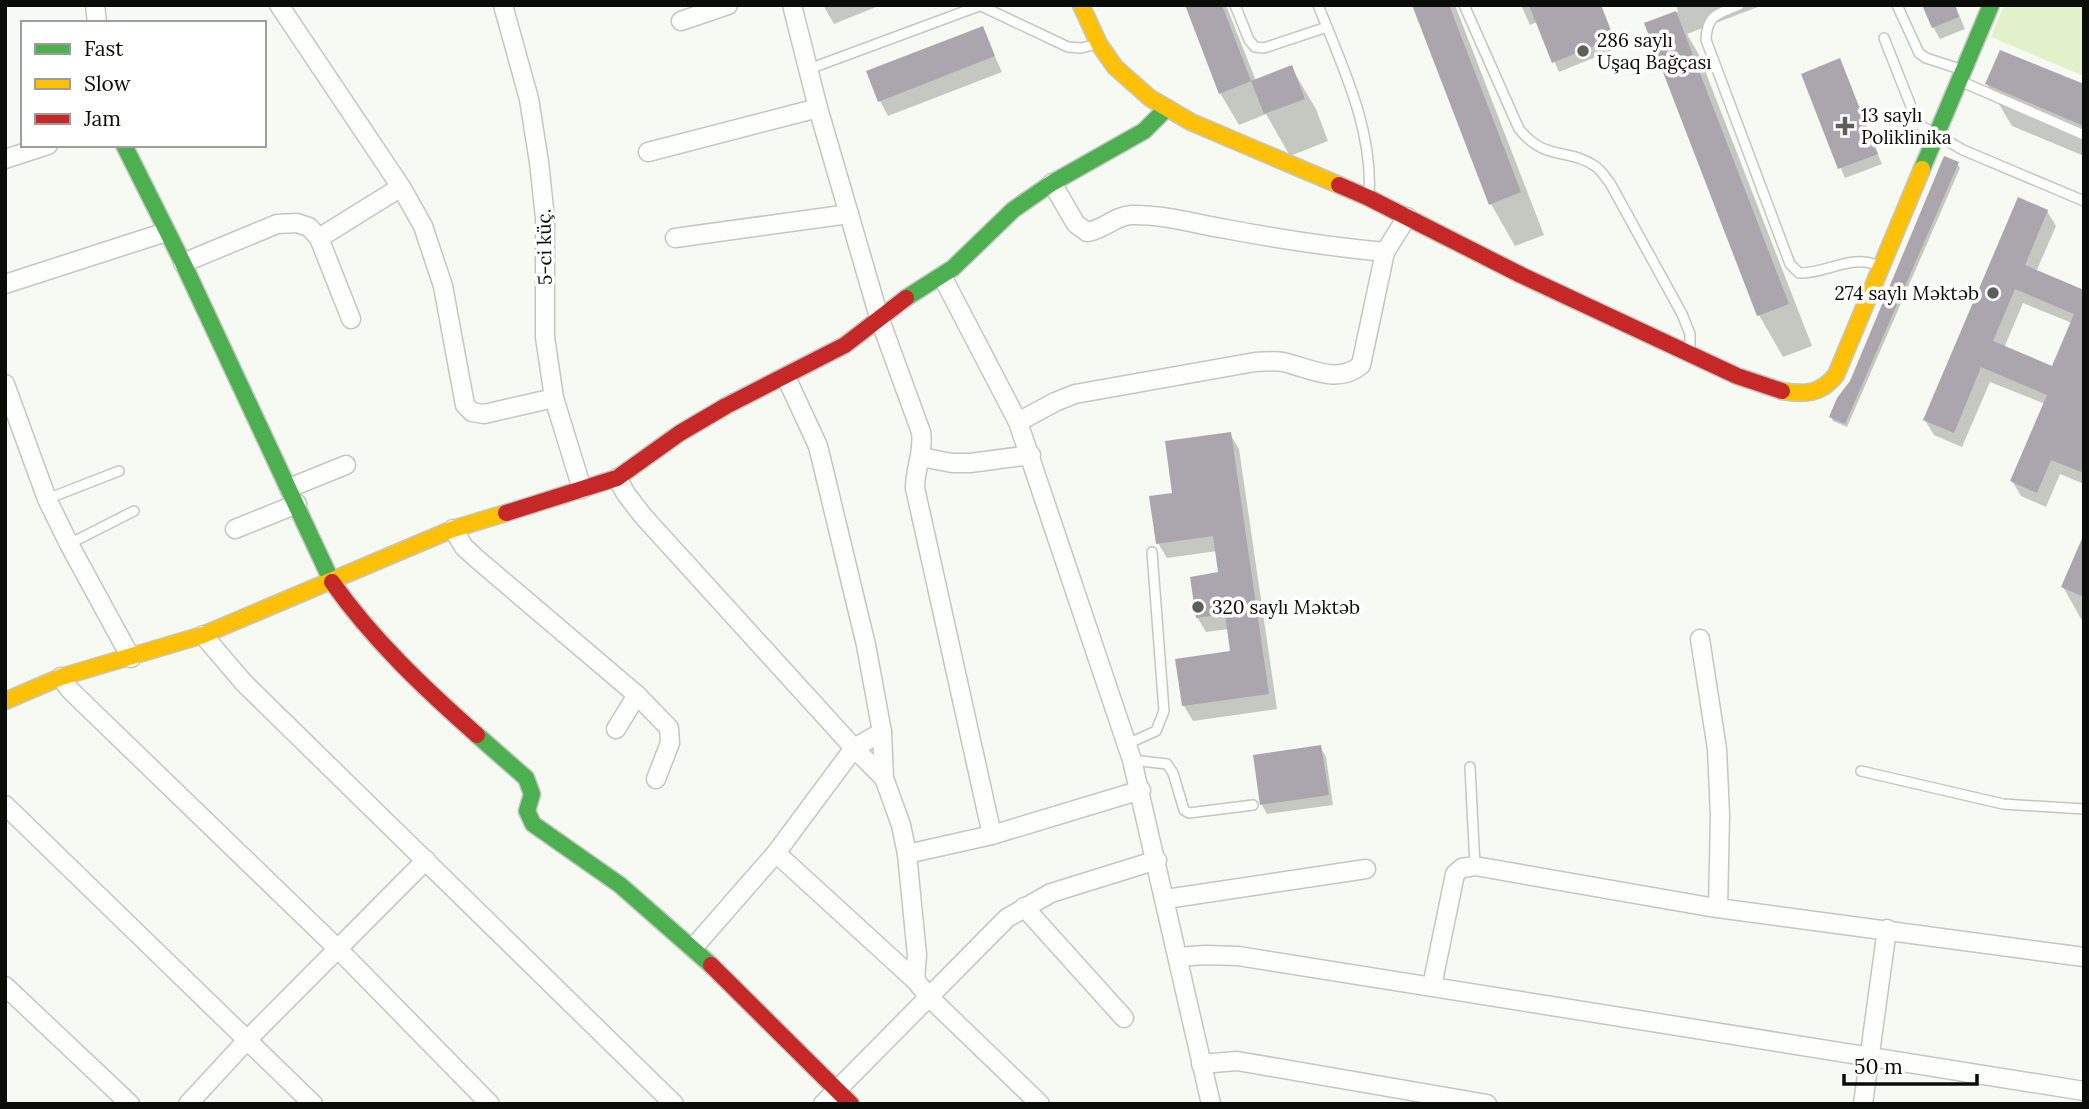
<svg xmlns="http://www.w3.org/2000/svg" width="2089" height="1109" font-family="Lora,serif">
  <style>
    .green { fill: #e2f1c9 }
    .shadow { fill: #0003; fill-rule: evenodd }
    .building { fill: #aba5ad; fill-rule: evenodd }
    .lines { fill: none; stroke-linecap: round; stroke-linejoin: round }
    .lane-casing { stroke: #c4c7c1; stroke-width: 12 }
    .street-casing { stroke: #c4c7c1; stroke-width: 21 }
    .fast-casing { stroke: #c4c7c1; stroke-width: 19 }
    .slow-casing { stroke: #c4c7c1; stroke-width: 19 }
    .jam-casing { stroke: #c4c7c1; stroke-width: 19 }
    .lane { stroke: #fefefd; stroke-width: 9 }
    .street { stroke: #fefefd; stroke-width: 18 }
    .fast { stroke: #4caf50; stroke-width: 16 }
    .slow { stroke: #ffc107; stroke-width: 16 }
    .jam { stroke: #c62828; stroke-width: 16 }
    .poi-dot { fill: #5d5f5a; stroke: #fff; stroke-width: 2.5 }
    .labels { text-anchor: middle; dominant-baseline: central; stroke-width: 7; stroke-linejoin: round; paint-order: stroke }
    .poi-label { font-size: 19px; fill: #0a0c08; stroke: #fff; text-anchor: start }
    .street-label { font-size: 19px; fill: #0a0c08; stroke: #fff }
  </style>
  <rect width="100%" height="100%" fill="#f7faf2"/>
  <path class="green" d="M2004,5H2084V76L1991,37Z"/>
  <g class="shadow">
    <path d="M823,5H881L834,24Z"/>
    <path d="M1187,5H1226L1256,81L1291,67L1316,109L1328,141L1290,156L1266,114L1239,125L1220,93Z"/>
    <path d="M1414,5H1455L1544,235L1515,246L1491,204Z"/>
    <path d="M1521,5H1600L1618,48L1559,72L1537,22L1530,25Z"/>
    <path d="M1676,5H1763L1687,34L1699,55L1812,346L1783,357L1759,315L1646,24L1678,12Z"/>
    <path d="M1955,5L1965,29L1940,39L1933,27Z"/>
    <path d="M982,28L1002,72L888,116L880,101Z"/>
    <path d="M1839,60L1882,164L1845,178L1803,75Z"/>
    <path d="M1987,84L2084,86V156L2012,126Z"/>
    <path d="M1957,164L1960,168L1847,427L1833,421L1831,417L1851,382Z"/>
    <path d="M2047,211L2056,226L2036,272L2084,292V484L2060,474L2046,507L2021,496L2012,481L2045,404L1990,382L1962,447L1934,435L1925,420ZM2023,303L2072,323L2053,368L2004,348Z"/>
    <path d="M1230,434L1239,449L1277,709L1193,721L1184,706L1232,653L1229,629L1206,632L1197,617L1220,574L1217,551L1167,558L1158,543L1174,494Z"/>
    <path d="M2084,557V624L2063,587Z"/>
    <path d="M1320,747L1326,757L1333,805L1267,814L1262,805Z"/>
  </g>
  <g class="building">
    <path d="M1185,5H1222L1251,81L1219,94Z"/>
    <path d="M1412,5H1449L1521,192L1489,205Z"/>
    <path d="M1529,5H1601L1614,38L1552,63Z"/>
    <path d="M1922,5H1955L1959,17L1932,28Z"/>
    <path d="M1676,11L1789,304L1757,316L1644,23Z"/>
    <path d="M983,26L995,56L878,102L866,71Z"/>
    <path d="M2000,50L2084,84V126L1985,84Z"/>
    <path d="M1840,58L1871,137L1868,144L1876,149L1878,154L1838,169L1801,74Z"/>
    <path d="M1292,65L1305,99L1264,114L1251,81Z"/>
    <path d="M1944,156L1959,162L1845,424L1829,417L1837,398L1850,381Z"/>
    <path d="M2018,197L2048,210L2025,265L2084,290V473L2051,460L2037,493L2010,481L2047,395L1981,367L1954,433L1923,420ZM2015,289L2074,314L2052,366L1993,341Z"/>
    <path d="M1231,432L1269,694L1182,706L1175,659L1230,651L1225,614L1196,618L1190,577L1218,572L1213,536L1156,544L1149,496L1172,493L1165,441Z"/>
    <path d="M2084,534V597L2061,587Z"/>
    <path d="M1321,745L1329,795L1260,805L1253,755Z"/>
  </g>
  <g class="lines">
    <defs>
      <g id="lane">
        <path d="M979,5L1068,47L1081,48L1097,44"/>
        <path d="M1235,5L1249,40L1255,47L1264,48L1327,27C1349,81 1373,137 1369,197"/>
        <path d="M1318,5L1327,27"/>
        <path d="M1464,5L1519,129C1546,162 1566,147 1595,166C1601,170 1605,177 1610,183L1682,314L1690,334V350"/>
        <path d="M1739,5C1718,14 1707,14 1706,40L1790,264L1799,273C1821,274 1842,260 1864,262C1870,262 1876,265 1881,266"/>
        <path d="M1897,5L1919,53L1926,58L1963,70"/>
        <path d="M1884,38L1918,124L1963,150L2084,201"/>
        <path d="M809,69L979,6"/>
        <path d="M1960,81L2084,135"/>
        <path d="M1875,142L1918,124"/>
        <path d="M47,499L119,471"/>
        <path d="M69,544L134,511"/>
        <path d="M1127,744L1156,731L1164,711L1152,552"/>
        <path d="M1132,760L1167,764L1173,773L1184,810L1189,813L1253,805"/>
        <path d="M1470,767L1475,866"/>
        <path d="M1861,771L2003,804L2084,809"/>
      </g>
      <g id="street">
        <path d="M95,5L97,23"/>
        <path d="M279,5L401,187L423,226L443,286L465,405L472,412L484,414L554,398"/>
        <path d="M503,5L529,99L539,162L545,218V337L554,398L582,489"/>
        <path d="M792,5L818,108L879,317L921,432C924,452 915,468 915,488L992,835"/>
        <path d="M681,21L728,5"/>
        <path d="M648,152L818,108"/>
        <path d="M5,159L48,145"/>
        <path d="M1052,183L1076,224L1087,232C1103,230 1115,216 1131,215C1162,214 1196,224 1226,229C1279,239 1332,247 1385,252"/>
        <path d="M319,238L401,187"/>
        <path d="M675,238L849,214"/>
        <path d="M183,263L277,224L297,223L309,227L319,238L351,319"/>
        <path d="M942,276L1018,422L1132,760L1211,1104"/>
        <path d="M5,284L166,232"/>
        <path d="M786,377L818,446L866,645L882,732L884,778L901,825L907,854L917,955L915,980"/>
        <path d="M5,384L47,499L69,544L131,658"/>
        <path d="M1018,422L1055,402L1075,394L1255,362C1264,362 1274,360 1283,362C1310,368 1337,385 1361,365L1385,252L1407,217"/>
        <path d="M921,457L952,463H970L1031,455"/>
        <path d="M617,478L626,494L643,516L854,748L884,778"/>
        <path d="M289,488L346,465"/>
        <path d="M235,529L297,504"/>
        <path d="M453,529L464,547L477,559L637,695L669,728L670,743L656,779"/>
        <path d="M203,635L244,683L674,1104"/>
        <path d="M1700,639L1717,749L1720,815L1718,908"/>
        <path d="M61,677L70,690L339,950L490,1104"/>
        <path d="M616,729L637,695"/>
        <path d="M5,805L313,1104"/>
        <path d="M776,853L915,980L930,998L1040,1104"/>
        <path d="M907,854L992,835L1141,790"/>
        <path d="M1166,899L1366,869"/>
        <path d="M1024,907L1124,1018"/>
        <path d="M693,948L776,853L854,748L882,732"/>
        <path d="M1178,957L1205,955L1238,956L2084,1091"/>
        <path d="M5,986L130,1104"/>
        <path d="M1432,986L1455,874L1462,868L1475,866L1710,907L2084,957"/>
        <path d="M1201,1064L1237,1061L1487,1104"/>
        <path d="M188,1104L248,1039L426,860"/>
        <path d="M823,1104L1007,918L1051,893L1157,860"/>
        <path d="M1863,1104L1887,929"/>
      </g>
      <g id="fast">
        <path d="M124,145L183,263L332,582"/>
        <path d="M1922,169L1991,5"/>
        <path d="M906,298L953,268L1013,210L1052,183L1144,131L1167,108"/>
        <path d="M477,735L526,778L532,794L527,811L533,824L620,885L711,965"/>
      </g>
      <g id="slow">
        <path d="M1081,5L1099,44L1115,67L1150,98L1191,122L1339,185"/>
        <path d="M1782,391C1805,395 1821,394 1836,375L1922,169"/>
        <path d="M5,701L61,677L203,635L453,529L506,513"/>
      </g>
      <g id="jam">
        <path d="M1339,185L1369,198L1521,275L1737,376L1782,391"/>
        <path d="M506,513L617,478L680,433L726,406L845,345L906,298"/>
        <path d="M332,582C373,640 424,688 477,735"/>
        <path d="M711,965L851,1104"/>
      </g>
    </defs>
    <use href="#lane" class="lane-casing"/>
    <use href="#street" class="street-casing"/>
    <use href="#fast" class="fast-casing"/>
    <use href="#slow" class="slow-casing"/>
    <use href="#jam" class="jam-casing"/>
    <use href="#lane" class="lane"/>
    <use href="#street" class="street"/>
    <use href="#fast" class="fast"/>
    <use href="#slow" class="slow"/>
    <use href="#jam" class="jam"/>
  </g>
  <g class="poi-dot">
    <circle cx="1583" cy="51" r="7"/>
    <path d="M1841.5 115.5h7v7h7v7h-7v7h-7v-7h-7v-7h7z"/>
    <circle cx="1993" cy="293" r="7"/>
    <circle cx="1198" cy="607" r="7"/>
  </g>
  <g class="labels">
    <g class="poi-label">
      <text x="1597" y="40">286 saylı<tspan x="1597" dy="22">Uşaq Bağçası</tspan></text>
      <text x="1861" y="115">13 saylı<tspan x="1861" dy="22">Poliklinika</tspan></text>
      <text x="1979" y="293" text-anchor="end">274 saylı Məktəb</text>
      <text x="1212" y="607">320 saylı Məktəb</text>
    </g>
    <g class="street-label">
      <text transform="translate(544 247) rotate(-91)">5-ci küç.</text>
    </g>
  </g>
  <rect width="2089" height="1109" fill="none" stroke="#0a0c08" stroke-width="14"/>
  <rect x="21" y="21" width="245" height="126" fill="#ffffff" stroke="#9d9e9c" stroke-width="2"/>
  <rect x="35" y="44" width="35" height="10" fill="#4caf50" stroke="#9d9e9c" stroke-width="2"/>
  <text x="84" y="56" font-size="21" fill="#0a0c08">Fast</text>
  <rect x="35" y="79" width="35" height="10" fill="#ffc107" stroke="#9d9e9c" stroke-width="2"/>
  <text x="84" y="91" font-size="21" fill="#0a0c08">Slow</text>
  <rect x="35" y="114" width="35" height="10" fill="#c62828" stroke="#9d9e9c" stroke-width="2"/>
  <text x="84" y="126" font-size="21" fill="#0a0c08">Jam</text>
  <path d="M1844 1074v10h133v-10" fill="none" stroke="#0a0c08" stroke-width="3.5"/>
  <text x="1854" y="1074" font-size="21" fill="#0a0c08" stroke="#ffffff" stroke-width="5" paint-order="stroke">50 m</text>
</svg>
